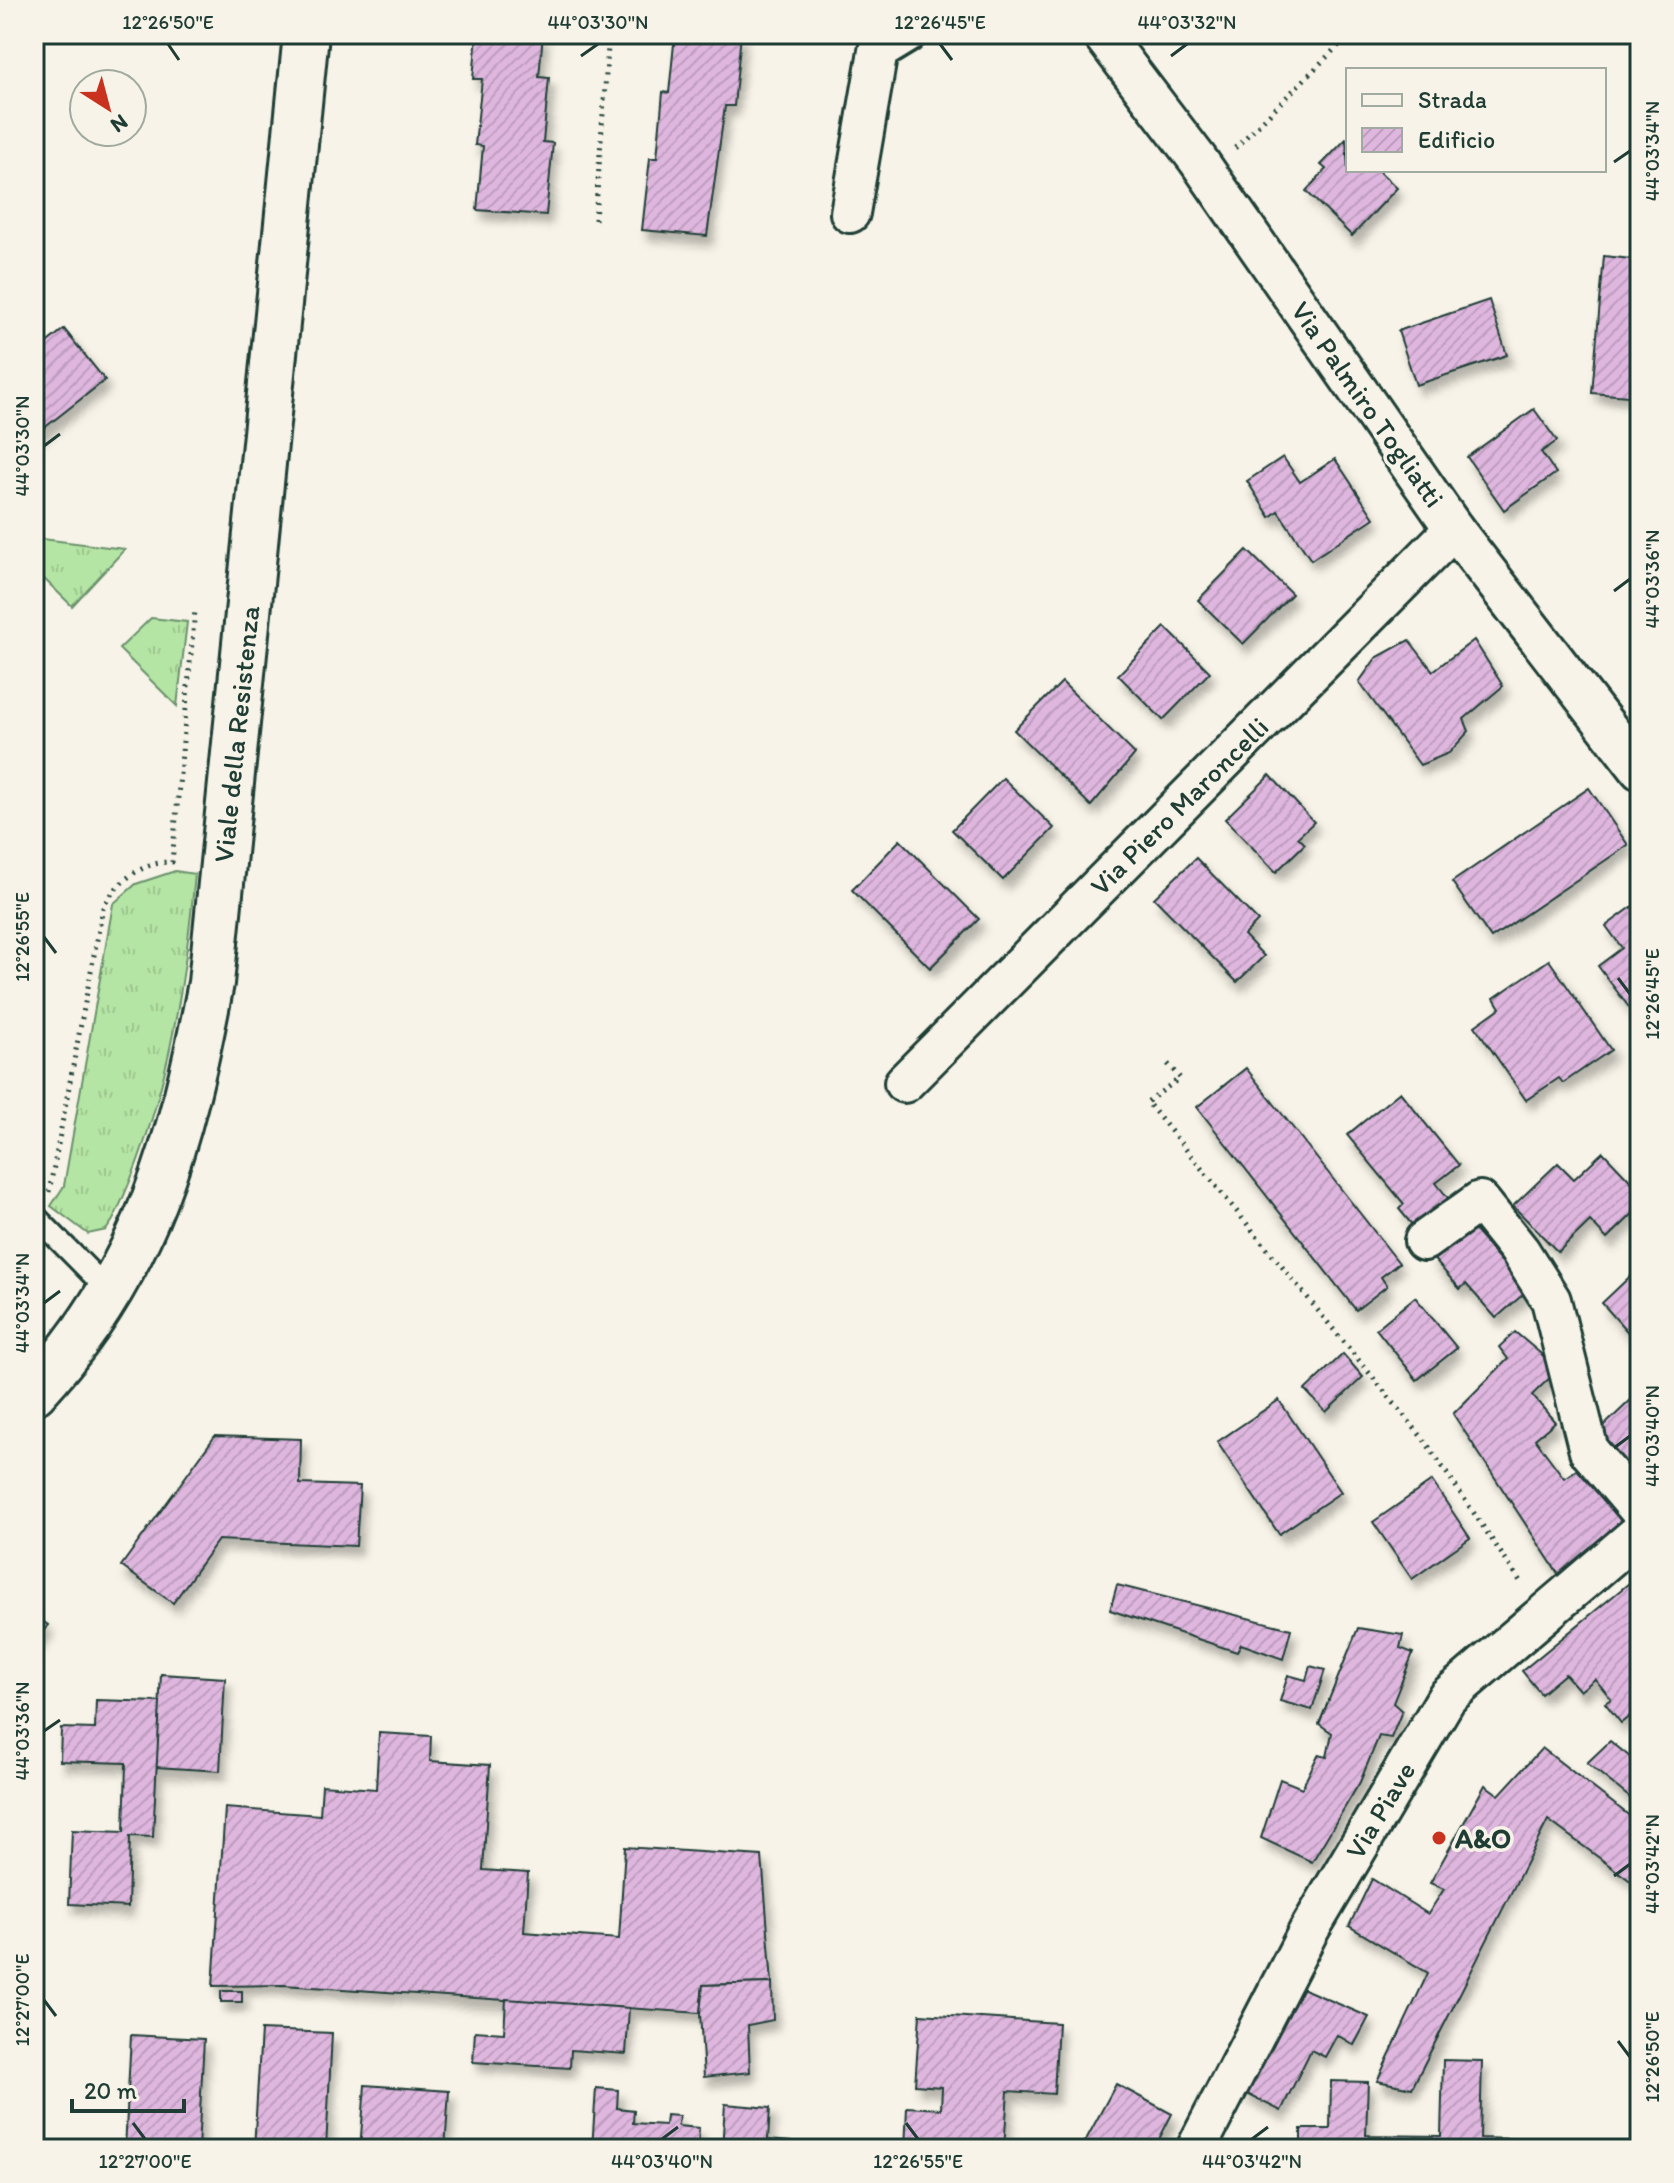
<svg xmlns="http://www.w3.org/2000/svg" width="1674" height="2183" font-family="Itim,sans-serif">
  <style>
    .grass { fill: url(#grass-tufts); stroke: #6a916c; stroke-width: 2 }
    .building { fill: url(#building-hatch); stroke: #1f3d34; stroke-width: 2; filter: url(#shadow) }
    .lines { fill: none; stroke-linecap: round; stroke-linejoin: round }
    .lane-casing { stroke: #1f3d34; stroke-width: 26 }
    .street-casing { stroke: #1f3d34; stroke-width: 44 }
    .secondary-casing { stroke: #1f3d34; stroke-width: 50 }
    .path { stroke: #1f3d34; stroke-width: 5; stroke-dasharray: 2 6; stroke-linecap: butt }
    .lane { stroke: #f7f3e8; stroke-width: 20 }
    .street { stroke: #f7f3e8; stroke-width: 38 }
    .secondary { stroke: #f7f3e8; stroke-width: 44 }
    .ticks { fill: none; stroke: #1f3d34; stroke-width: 3 }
    .poi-dot { fill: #c8321e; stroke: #f7f3e8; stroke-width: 3 }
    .labels { text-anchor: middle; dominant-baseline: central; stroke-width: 7; stroke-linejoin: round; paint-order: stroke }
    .street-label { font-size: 28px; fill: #1f3d34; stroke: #f7f3e8 }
    .poi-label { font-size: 28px; font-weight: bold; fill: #1f3d34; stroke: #f7f3e8; text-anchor: start }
    .neatline { fill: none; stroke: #1f3d34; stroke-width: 3 }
    .ticks-label { font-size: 20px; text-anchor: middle; fill: #1f3d34 }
  </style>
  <defs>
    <pattern id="grass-tufts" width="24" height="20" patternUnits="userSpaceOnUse" patternTransform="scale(2)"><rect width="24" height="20" fill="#b5e5a4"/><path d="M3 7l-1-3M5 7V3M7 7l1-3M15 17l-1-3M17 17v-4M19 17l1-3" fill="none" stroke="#9bc58e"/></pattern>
    <pattern id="building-hatch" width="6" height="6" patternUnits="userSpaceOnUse" patternTransform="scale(2)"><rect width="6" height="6" fill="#deb6de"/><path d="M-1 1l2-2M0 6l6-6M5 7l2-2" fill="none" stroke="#be9dbf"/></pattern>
    <filter id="shadow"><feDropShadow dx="5" dy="9" stdDeviation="4" flood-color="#0004"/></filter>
  </defs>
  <rect width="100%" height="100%" fill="#f7f3e8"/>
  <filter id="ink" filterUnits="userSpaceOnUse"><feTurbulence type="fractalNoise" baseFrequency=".0125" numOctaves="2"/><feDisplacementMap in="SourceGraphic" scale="16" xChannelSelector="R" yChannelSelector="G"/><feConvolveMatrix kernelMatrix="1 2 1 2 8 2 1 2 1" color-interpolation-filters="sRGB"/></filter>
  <g filter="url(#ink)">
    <g class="grass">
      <path d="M34,538L125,549L72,606L34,569Z"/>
      <path d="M151,618L187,622L177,706L119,649Z"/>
      <path d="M175,871L195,874C184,994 165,1111 113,1220L106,1230L88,1234L51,1206L64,1186L113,904L136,884Z"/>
    </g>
    <g class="building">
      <path d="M477,34H543L539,77L549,78L543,142L553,143L546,215L477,210L483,146L475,145L482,79H473Z"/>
      <path d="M675,34H741L734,106H725L707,236L642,230L650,158H657L663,92L669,93Z"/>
      <path d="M1346,139L1348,170H1378L1397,188L1352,236L1306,191L1326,169L1321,165Z"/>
      <path d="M1604,256L1640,260V397L1592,393Z"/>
      <path d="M1489,300L1507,355L1416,385L1398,331Z"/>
      <path d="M64,329L105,380L34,436V353Z"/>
      <path d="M1534,409L1557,441L1541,452L1556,473L1504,510L1467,457Z"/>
      <path d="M1283,457L1300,482L1335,459L1374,518L1311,560L1278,511L1270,517L1247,481Z"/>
      <path d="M1247,550L1292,594L1243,644L1198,600Z"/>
      <path d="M1165,627L1210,672L1163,720L1118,675Z"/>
      <path d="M1409,640L1433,671L1474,640L1503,686L1464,719L1469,731L1449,753L1420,765L1359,682L1376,658Z"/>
      <path d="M1062,682L1135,754L1091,806L1014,730Z"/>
      <path d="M1270,775L1314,822L1298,837L1305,844L1276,872L1225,819Z"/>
      <path d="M1003,778L1054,828L1003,880L952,830Z"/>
      <path d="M1589,788L1628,845L1491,938L1452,882Z"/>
      <path d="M900,840L979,919L930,968L852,890Z"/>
      <path d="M1196,858L1258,921L1244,935L1264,956L1237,982L1154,898Z"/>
      <path d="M1640,901V1010L1634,1014L1598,966L1622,948L1606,926Z"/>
      <path d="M1549,960L1611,1050L1563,1083L1559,1078L1526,1100L1475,1026L1500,1008L1494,998Z"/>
      <path d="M1246,1068L1399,1263L1381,1277L1387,1286L1356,1310L1197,1107Z"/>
      <path d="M1400,1092L1459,1165L1436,1183L1452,1203L1418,1232L1399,1209L1404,1204L1347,1135Z"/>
      <path d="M1603,1152L1640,1191V1207L1607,1239L1590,1221L1558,1252L1513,1206L1558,1163L1574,1179Z"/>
      <path d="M1468,1223L1527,1291L1496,1318L1466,1284L1460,1289L1431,1256Z"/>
      <path d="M1639,1268L1640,1269V1346L1602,1303Z"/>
      <path d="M1415,1297L1457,1348L1417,1380L1376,1329Z"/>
      <path d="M1515,1332L1559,1369L1532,1395L1555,1422L1535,1439L1564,1478L1590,1461L1635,1518L1561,1578L1453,1414L1508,1359L1499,1347Z"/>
      <path d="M1343,1354L1363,1377L1326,1412L1305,1390Z"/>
      <path d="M1633,1398L1640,1405V1498L1588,1441Z"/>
      <path d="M1279,1400L1341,1492L1279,1534L1217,1442Z"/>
      <path d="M215,1436L301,1439L300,1484L360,1486L356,1546L218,1540L173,1603L121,1566Z"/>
      <path d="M1432,1481L1470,1538L1412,1579L1373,1522Z"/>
      <path d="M1640,1574V1708L1621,1723L1605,1703L1611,1699L1595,1679L1580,1691L1565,1674L1541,1694L1522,1671Z"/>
      <path d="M1117,1585L1291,1629L1283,1659L1241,1644L1237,1652L1110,1610Z"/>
      <path d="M34,1615L48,1625L34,1644Z"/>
      <path d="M1358,1628L1403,1635L1400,1648L1413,1653L1393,1703L1402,1711L1391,1738L1379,1736L1360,1782L1312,1862L1261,1838L1280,1779L1302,1788L1318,1755L1327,1757L1332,1733L1319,1724Z"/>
      <path d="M1310,1666L1325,1670L1312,1710L1280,1701L1288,1675L1306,1680Z"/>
      <path d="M161,1674L225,1678L220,1771L156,1767Z"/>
      <path d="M96,1700L160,1702L153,1837L130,1836L128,1907L69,1904L72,1830L124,1832L126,1763L60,1761L61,1728L95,1729Z"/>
      <path d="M379,1733L431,1736L430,1761L490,1765L483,1870L528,1873L524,1932L619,1939L625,1847L762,1856L772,1983L703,1985L700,2013L283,1985L213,1986L225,1808L320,1815L322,1785L376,1789Z"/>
      <path d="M1610,1741L1640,1765V1806L1587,1763Z"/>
      <path d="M1542,1748L1640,1824V1888L1548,1820L1412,2088L1377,2081L1428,1973L1349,1926L1372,1879L1428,1914L1444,1889L1430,1883L1485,1785L1499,1795Z"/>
      <path d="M772,1983L773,2020L748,2025L750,2072L704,2077L700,2013L703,1985Z"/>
      <path d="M1297,1986L1369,2017L1354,2045L1337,2035L1325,2057L1311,2050L1281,2111L1243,2092Z"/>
      <rect x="221" y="1991" width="21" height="11"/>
      <path d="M506,1999L629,2008L626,2054L571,2050L570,2068L473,2062L475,2031L504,2033Z"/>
      <path d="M920,2014L1058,2023L1054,2094L1008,2091L1004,2149H905L907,2107L941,2109L942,2087L915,2085Z"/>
      <path d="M261,2030L332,2033L326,2149H254Z"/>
      <path d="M131,2035L204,2039L198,2149H125Z"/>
      <path d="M1443,2060L1482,2061L1480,2138L1586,2141V2149H1301V2129H1330L1331,2081L1368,2082L1366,2135L1441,2136Z"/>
      <path d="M1116,2084L1172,2114L1154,2149H1081Z"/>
      <path d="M365,2085L449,2091L445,2149H360Z"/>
      <path d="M596,2088L618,2090L617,2108L634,2110L633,2123L665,2125L666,2115L679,2116L678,2126L699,2128L698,2149H592Z"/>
      <path d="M725,2104L770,2108L768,2140L792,2142L791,2149H722Z"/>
    </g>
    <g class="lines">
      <defs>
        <path id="lane" d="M34,1215L112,1294"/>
        <g id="street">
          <path d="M1102,34L1198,160L1454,529L1640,770"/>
          <path d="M850,213L878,51L906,34"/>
          <path d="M904,1083L1454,529"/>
          <path d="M1424,1241L1480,1201L1520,1251L1551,1300L1589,1451L1640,1511"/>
          <path d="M1196,2149L1308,1932L1447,1697L1640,1532"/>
        </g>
        <path id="secondary" d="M34,1392C147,1270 181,1142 211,983L306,34"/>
      </defs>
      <use href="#lane" class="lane-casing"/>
      <use href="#street" class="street-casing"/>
      <use href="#secondary" class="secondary-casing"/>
      <g class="path">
        <path d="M793,34L822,37"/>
        <path d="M1235,148L1350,34"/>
        <path d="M595,220L609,34"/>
        <path d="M1168,1064L1180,1078L1147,1102L1425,1441L1522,1584"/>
        <path d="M49,1192L103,908C116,882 143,861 172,862L195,610"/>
      </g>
      <use href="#lane" class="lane"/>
      <use href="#street" class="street"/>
      <use href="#secondary" class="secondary"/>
    </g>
  </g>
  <path class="ticks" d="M168,44L179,60M940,44L952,60M581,56L598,44M1171,56L1187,44M1614,162L1630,151M44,446L60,434M1614,591L1630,579M44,937L56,953M1618,978L1630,994M44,1303L60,1291M1614,1448L1630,1436M44,1731L60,1720M1614,1876L1630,1864M44,2000L56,2016M1618,2041L1630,2057M133,2123L145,2139M906,2123L918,2139M662,2139L678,2127M1252,2139L1268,2127"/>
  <circle class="poi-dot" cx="1439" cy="1838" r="8"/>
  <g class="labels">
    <g class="street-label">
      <text transform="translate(1368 404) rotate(55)">Via Palmiro Togliatti</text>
      <text transform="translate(236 734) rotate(-84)">Viale della Resistenza</text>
      <text transform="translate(1179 806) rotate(-45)">Via Piero Maroncelli</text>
      <text transform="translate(1380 1810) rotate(-59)">Via Piave</text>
    </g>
    <g class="poi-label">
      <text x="1455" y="1838">A&amp;O</text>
    </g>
  </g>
  <rect width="1674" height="2183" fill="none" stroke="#f7f3e8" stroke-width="88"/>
  <rect x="1346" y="68" width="260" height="104" fill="#f7f3e8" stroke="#a1aaa0" stroke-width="2"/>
  <rect x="1362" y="94" width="40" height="12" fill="#f7f3e8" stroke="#a1aaa0" stroke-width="2"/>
  <text x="1418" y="108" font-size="24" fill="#1f3d34">Strada</text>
  <rect x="1362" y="128" width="40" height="24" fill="url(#building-hatch)" stroke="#a1aaa0" stroke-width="2"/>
  <text x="1418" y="148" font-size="24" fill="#1f3d34">Edificio</text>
  <g transform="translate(108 108) rotate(144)"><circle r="38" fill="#f7f3e8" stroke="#a1aaa0" stroke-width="2"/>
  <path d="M0-6L14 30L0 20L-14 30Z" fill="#c8321e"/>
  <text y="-12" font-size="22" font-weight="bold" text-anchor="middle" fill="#1f3d34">N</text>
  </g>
  <path d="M72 2099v12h112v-12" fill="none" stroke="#1f3d34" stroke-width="4"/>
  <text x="84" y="2099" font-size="24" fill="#1f3d34" stroke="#f7f3e8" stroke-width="6" paint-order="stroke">20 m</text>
  <rect x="44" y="44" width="1586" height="2095" class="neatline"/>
  <g class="ticks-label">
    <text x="168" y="29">12°26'50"E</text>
    <text x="598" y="29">44°03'30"N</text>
    <text x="940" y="29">12°26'45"E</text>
    <text x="1187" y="29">44°03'32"N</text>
    <text transform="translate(1652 151) rotate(-90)" y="7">44°03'34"N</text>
    <text transform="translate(22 446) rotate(-90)" y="7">44°03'30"N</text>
    <text transform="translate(1652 579) rotate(-90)" y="7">44°03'36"N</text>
    <text transform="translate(22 937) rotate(-90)" y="7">12°26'55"E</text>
    <text transform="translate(1652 994) rotate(-90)" y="7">12°26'45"E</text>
    <text transform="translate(22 1303) rotate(-90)" y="7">44°03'34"N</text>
    <text transform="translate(1652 1436) rotate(-90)" y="7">44°03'40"N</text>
    <text transform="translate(22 1731) rotate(-90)" y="7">44°03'36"N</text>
    <text transform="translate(1652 1864) rotate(-90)" y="7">44°03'42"N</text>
    <text transform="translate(22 2000) rotate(-90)" y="7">12°27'00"E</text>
    <text transform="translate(1652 2057) rotate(-90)" y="7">12°26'50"E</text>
    <text x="145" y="2168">12°27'00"E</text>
    <text x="662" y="2168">44°03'40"N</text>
    <text x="918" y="2168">12°26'55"E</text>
    <text x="1252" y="2168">44°03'42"N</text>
  </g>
</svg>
